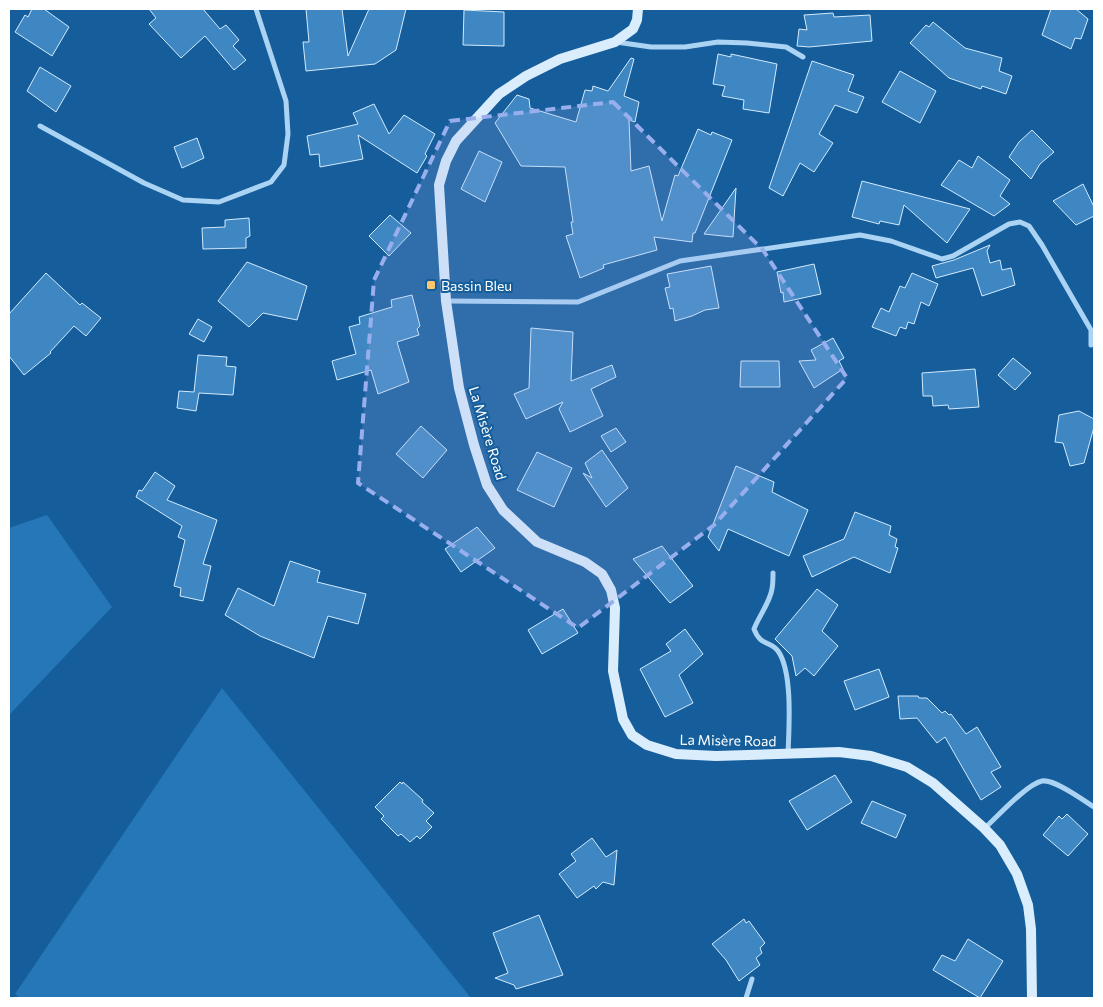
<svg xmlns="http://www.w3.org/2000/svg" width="1103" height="1007" font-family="Commissioner,sans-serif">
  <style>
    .green { fill: #2577b8 }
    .building { fill: #3e87c2; stroke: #d3eafd }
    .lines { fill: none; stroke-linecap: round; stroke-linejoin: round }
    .street { stroke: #abd3f3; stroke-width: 5 }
    .secondary { stroke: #daedfc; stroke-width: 10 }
    .marked { fill: #99afed; fill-opacity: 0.2; stroke: #99afed; stroke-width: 4; stroke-dasharray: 10 6; stroke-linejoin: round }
    .poi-dot { fill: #ffc56d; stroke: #155e9b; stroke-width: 2 }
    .labels { text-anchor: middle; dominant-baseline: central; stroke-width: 4; stroke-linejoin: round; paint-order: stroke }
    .poi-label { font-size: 14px; fill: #fff; stroke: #155e9b; text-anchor: start }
    .street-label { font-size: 14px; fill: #fff; stroke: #155e9b }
  </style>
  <rect width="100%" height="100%" fill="#155e9b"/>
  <g class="green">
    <path d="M47,515L112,607L9,715V528Z"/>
    <path d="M222,688L471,998H20L15,994Z"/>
  </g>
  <g class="building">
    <path d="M32,9H44L69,27L52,56L15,32L25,15L28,17Z"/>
    <path d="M149,9H203L220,29L226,25L239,40L233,46L246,60L234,70L205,36L181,58L149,24L156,18Z"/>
    <path d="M306,9H342L348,56L369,9H406L396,50L375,64L306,71L303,42H309Z"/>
    <path d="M1051,9H1076L1088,19L1081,39L1075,38L1071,49L1042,35Z"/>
    <path d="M464,10L504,12V46L463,45Z"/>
    <path d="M833,13L834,17L870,15L872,41L809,47L797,46L799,29L807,30L804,15Z"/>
    <path d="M933,22L965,48L1002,58L999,71L1012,76L1006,94L982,86L981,89L949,78L910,43L926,25L929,27Z"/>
    <path d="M718,54L731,57V54L777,64L769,113L743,109L744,100L722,96L725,86L713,84Z"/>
    <path d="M631,58L634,59L624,96L639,102L635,122L629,120L631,171L649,166L662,221L675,175L678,176L698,129L711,135L712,132L732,140L695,233H693L692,242L654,237L657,250L603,265L604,268L580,278L566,236L573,234L571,222H573L565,167L521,166L495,123L517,95L529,99L530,108L576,122L585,90L592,91L593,86L608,91Z"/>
    <path d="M812,61L854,75L848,91L864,97L857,113L835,105L819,134L833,143L814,172L800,163L783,196L769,188Z"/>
    <path d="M40,67L71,86L56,112L27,91Z"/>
    <path d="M900,71L936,91L920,123L882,102Z"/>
    <path d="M374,104L389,134L404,115L435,134L425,154L427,156L417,173L358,135L363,159L320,167L319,154L310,155L307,136L358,124L353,113Z"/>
    <path d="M1032,130L1054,152L1040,164L1031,179L1009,157L1019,142Z"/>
    <path d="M197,138L204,158L182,168L174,147Z"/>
    <path d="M479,151L502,162L485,202L461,189Z"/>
    <path d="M978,156L1010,180L1000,196L1010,204L994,216L941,185L959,160L972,168Z"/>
    <path d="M862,181L881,186L970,209L947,243L904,205L899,225L880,221L879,224L852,217Z"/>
    <path d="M1083,184L1094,207V216L1076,225L1053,201Z"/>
    <path d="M736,188L733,237L704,234Z"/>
    <path d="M390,215L411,233L389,256L369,236Z"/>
    <path d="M249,218L250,236L246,238V248L203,249L202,228L225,227V220Z"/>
    <path d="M990,245L987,251L990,263L1000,260L1002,270L1011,268L1015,285L982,296L973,268L936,278L932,266L954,260Z"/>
    <path d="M247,262L307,286L297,320L263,313L249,327L218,301Z"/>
    <path d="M814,264L821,294L784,302L783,292L781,293L777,272Z"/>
    <path d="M711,266L719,308L705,310L692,316L675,321L673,308L670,309L665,288L670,287L667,274Z"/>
    <path d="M46,273L80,305L82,303L101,318L86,336L74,326L50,352L51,353L24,375L9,356V314Z"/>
    <path d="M912,273L938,284L929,306L921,302L914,324L908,322L906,329L900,327L896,336L872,327L881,308L889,312L900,286L905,288Z"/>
    <path d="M412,295L420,326L417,329L419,335L397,342L409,382L378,394L371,370L337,380L332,361L356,354L349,327L360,324L359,317L392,307L391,300Z"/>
    <path d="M198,319L212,327L204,342L189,334Z"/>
    <path d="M531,328L573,332L571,381L612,365L616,377L591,389L603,416L570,432L559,409L563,402L526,419L514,394L529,388Z"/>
    <path d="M833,338L844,358L839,361L843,369L814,388L799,361L816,360L811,350Z"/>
    <path d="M198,355L227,357L226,366L236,367L233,395L199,393L196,411L177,408L179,391L194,392Z"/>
    <path d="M1013,358L1031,373L1015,390L998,375Z"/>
    <path d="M741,361H779L780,387H740Z"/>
    <path d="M975,369L979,407L949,409L948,405L933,406L932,396H923L922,373Z"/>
    <path d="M1079,411L1094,419V427L1084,463L1070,466L1063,443L1055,442L1059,415Z"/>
    <path d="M421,426L447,450L423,478L396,454Z"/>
    <path d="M616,428L626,442L611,452L601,436Z"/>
    <path d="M602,450L628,488L606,507L583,473L592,478L585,463Z"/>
    <path d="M537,452L572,468L554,507L517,490Z"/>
    <path d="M736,466L774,482L772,492L808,510L789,556L728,529L719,551L708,537Z"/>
    <path d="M155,472L175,486L167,500L217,520L203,564L211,566L203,601L180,596L181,588L174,586L185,540L178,537L182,526L136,497L139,490L142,491Z"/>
    <path d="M855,512L891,526L889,535L897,539L895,547L898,548L890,573L854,557L812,577L803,556L844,539Z"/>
    <path d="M477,527L495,548L461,572L445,549Z"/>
    <path d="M662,546L693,586L670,603L633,559Z"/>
    <path d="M290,561L320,571L317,582L366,594L358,624L328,616L314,658L260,636L225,615L238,588L274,606Z"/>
    <path d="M817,589L838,605L822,631L838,646L814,676L805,668L796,676L792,656L775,639Z"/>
    <path d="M563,609L578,633L542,654L528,630Z"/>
    <path d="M685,629L703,654L679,675L693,703L665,717L640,669L671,651L666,644Z"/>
    <path d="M879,669L889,697L855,710L844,681Z"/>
    <path d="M898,696H918L919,698H927L942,713L945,711L949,715L951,714L966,734L977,727L1001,767L991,772L1001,787L981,800L945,737L937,743L917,718L900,719Z"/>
    <path d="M835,775L852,802L807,830L789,801Z"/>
    <path d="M400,782L402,784L403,782L423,800L422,802L434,813L426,821L432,827L420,839L417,836L410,842L401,834L398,836L381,819L384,816L375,807Z"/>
    <path d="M872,801L906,815L896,838L861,823Z"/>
    <path d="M1067,814L1088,834L1068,856L1043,835L1059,816L1062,819Z"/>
    <path d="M592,838L606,857L617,850L614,885L603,882L596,889L594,886L577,898L559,874L576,861L571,854Z"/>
    <path d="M539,915L563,975L516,989L514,985L495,978L508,973L493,933Z"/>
    <path d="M744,919L746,923L749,921L765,943L760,948L762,953L756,958L760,965L739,981L726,960L712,944Z"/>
    <path d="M968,939L1003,961L980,998L933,970L942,955L955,961Z"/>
  </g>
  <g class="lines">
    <g class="street">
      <path d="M616,42L651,47H685L718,42L747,43L786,47L803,57"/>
      <path d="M40,126L144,183L183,200L219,202L271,182L284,165L288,134L286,101L256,9"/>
      <path d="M446,301L578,302L680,261L860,235L891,241L942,259L953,256L1009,224L1020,222L1029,226L1042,245L1091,330V345"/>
      <path d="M773,573C773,579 773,584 772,589C770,602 759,616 754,629C760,646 771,641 778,651C793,672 789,728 788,754"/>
      <path d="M985,828C997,817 1027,784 1042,781C1055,779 1083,800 1094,807"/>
      <path d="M746,998L752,979"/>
    </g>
    <path class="secondary" d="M638,9L637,20L633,29L615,42L560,59L526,76L499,94L456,141L446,161L439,185L446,301L459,388L474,445L487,485L503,510L537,542L585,562L602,574L611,590L615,608L613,671L623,719L632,735L647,745L676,754L716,756L839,752L871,756L907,767L933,783L984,828L1000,845L1017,874L1028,905L1031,929L1032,998"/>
  </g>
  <path class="marked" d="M613,102L763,250L847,378L714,525L578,628L358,483L374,280L450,121Z"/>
  <rect class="poi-dot" x="426" y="280" width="10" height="10" rx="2.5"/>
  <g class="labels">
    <g class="poi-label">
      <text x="441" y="285">Bassin Bleu</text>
    </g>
    <g class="street-label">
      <text transform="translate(488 433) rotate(73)">La Misère Road</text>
      <text transform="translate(728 740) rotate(1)">La Misère Road</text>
    </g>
  </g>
  <rect width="1103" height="1007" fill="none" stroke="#ffffff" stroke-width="20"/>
</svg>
